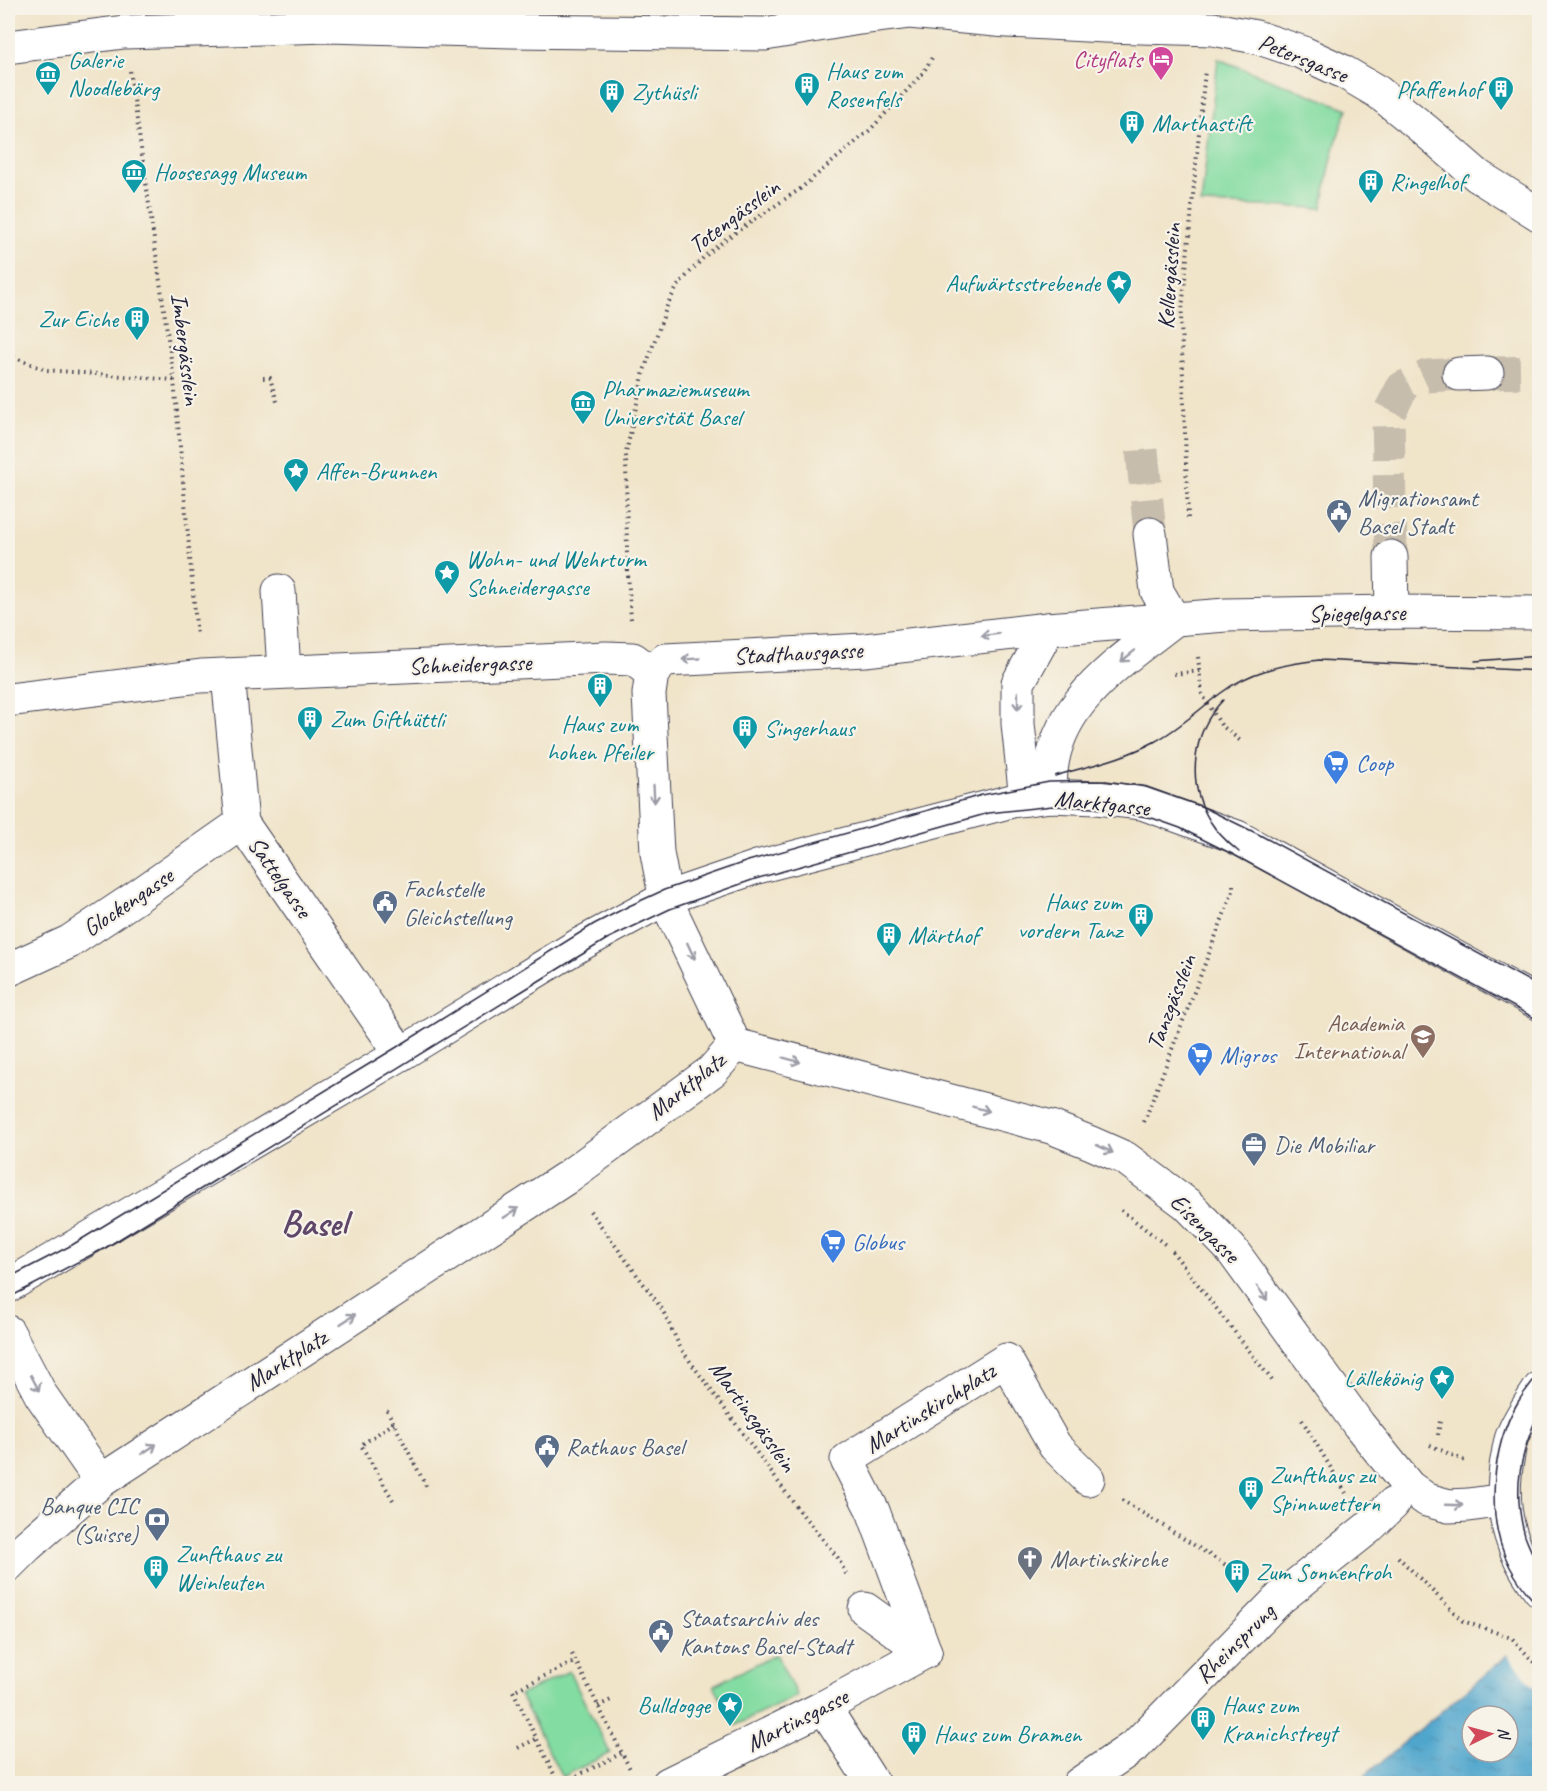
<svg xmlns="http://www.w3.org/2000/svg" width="1547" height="1791" font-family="Caveat,sans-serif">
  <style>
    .green { fill: #83dca1; stroke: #527f6e; stroke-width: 1.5 }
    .water { fill: url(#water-ripples); stroke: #396484; stroke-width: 1.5; fill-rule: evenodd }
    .pier { fill: #f0e4c9 }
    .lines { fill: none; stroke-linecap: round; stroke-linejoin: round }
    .minor-tunnel { stroke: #c7bdad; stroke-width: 33; stroke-dasharray: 33 16; stroke-linecap: butt }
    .minor-casing { stroke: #413f50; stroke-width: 35 }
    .path { stroke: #413f50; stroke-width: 4; stroke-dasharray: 1.5 4.5; stroke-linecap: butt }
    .minor { stroke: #fff; stroke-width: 33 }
    .tram { stroke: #22223b; stroke-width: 1.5 }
    .oneway { stroke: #9c9ca7 }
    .labels { text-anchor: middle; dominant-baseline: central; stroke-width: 4.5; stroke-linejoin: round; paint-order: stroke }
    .street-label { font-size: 24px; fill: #22223b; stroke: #f7f3e8 }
    .hotel-label { font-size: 24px; fill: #b23c85; stroke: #f7f3e8; text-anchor: end }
    .culture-label { font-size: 24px; fill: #0d838f; stroke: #f7f3e8; text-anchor: start }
    .service-label { font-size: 24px; fill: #4e5e75; stroke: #f7f3e8; text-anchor: start }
    .shop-label { font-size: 24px; fill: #366cbe; stroke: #f7f3e8; text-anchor: start }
    .education-label { font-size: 24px; fill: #785e54; stroke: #f7f3e8; text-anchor: end }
    .worship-label { font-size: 24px; fill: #5b616d; stroke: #f7f3e8; text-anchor: start }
    .town-label { font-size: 36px; font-weight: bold; fill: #5f476a; stroke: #f7f3e8 }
  </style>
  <defs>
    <pattern id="water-ripples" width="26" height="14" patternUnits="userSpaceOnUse" patternTransform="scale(1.5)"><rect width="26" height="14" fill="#50a6cd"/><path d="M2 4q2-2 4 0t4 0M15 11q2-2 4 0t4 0" fill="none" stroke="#4287a8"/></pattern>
  </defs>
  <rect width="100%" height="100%" fill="#f7f3e8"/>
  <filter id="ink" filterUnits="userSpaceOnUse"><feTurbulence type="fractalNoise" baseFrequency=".0167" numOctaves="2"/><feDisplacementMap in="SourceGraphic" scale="12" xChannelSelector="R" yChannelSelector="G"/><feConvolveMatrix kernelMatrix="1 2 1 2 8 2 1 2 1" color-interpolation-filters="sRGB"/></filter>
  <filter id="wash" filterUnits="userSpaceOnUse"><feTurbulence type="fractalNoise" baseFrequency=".008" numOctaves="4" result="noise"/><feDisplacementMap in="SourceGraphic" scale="24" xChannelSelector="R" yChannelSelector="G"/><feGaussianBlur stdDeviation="1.35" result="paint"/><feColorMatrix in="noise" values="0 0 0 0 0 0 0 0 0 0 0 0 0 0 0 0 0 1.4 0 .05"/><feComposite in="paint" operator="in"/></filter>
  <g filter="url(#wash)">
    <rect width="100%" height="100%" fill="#f0e4c9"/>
    <g class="green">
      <path d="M1218,59L1348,109C1334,140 1328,175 1322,208L1201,204Z"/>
      <path d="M776,1654L797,1696L734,1726L714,1685Z"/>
      <path d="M569,1671L610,1753L562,1777L520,1695Z"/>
    </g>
    <path class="water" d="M1539,1623V1783L1355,1784L1500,1662ZM1472,1716H1508V1752H1472Z"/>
    <path class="pier" d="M1540,1620V1691L1539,1692L1505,1652Z"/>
  </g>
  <g filter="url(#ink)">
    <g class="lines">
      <g class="minor-tunnel">
        <path d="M1487,373L1540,372"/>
        <path d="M1142,450L1150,534"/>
        <path d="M1391,557L1388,415L1402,388L1427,376L1459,374"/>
      </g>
      <defs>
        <g id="minor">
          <path d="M8,47L124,32L328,26L512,31L765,34L859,18L909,12L1007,21L1105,26L1213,29L1256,37L1301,52L1342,71L1378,92L1425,130L1478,176L1540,215"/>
          <path d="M1459,374L1487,373"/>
          <path d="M1150,534L1157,591L1174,620"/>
          <path d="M1391,557L1392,612"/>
          <path d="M279,591L284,671"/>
          <path d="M228,675L242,823L401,1054"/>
          <path d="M8,700L201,676L606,658L633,659L652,673"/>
          <path d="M1051,796C1043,710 1115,666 1174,620"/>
          <path d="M1026,799L1018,724V683L1048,629"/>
          <path d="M8,970L69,942L135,898L242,823"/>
          <path d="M735,1045L670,909L664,890L657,853L649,694L652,673L665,660L865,650L1048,629L1226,615L1392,612L1540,613"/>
          <path d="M735,1045L1051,1127L1091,1143L1125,1158L1187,1204L1231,1249L1359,1425L1409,1487L1427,1500L1449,1506L1469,1505L1504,1500"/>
          <path d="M8,1286L401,1054L579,945L666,898L757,867L1012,801L1051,796L1096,798L1142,803L1237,837L1540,1004"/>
          <path d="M8,1332L41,1395L101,1481"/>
          <path d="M1540,1388C1530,1404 1518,1420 1512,1437C1510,1442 1509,1449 1508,1455C1498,1505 1508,1549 1540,1590"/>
          <path d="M8,1565L27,1546L101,1481L566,1178L712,1071L735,1045"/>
          <path d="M865,1609L925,1652"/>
          <path d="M925,1652L873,1511L847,1460L1006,1360L1055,1446L1088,1479"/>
          <path d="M824,1707L873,1784"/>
          <path d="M668,1784L824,1707L925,1652"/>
          <path d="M1079,1784L1136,1745L1280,1598L1368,1528L1393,1504"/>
        </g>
      </defs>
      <use href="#minor" class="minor-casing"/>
      <g class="path">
        <path d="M130,71L174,380L197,636"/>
        <path d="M8,355L46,370L174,380"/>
        <path d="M263,378H270L278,405"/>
        <path d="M1188,518L1181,321L1205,70"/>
        <path d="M631,619L627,559L626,453L644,371L668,303L679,284L704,257L726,239L800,189L870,130L923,73L933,56"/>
        <path d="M1198,657L1202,694L1221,725L1243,743"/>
        <path d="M1174,674L1200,671"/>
        <path d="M1144,1122L1233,891V882"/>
        <path d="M1121,1210L1167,1246"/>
        <path d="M590,1211L662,1309L681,1349L798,1509L838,1558L846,1574"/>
        <path d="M1172,1251L1274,1383"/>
        <path d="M387,1410L426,1486"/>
        <path d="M1302,1420L1346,1493"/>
        <path d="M1438,1435L1440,1421"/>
        <path d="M1430,1445L1467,1462"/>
        <path d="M393,1500L361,1445L394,1423"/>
        <path d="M1122,1500L1245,1577"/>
        <path d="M1398,1557L1463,1621L1512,1638L1540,1669"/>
        <path d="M572,1654L630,1769"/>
        <path d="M598,1706L611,1700"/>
        <path d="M518,1748L536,1739"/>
        <path d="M559,1784L513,1691L576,1661"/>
        <path d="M561,1784L622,1753"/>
      </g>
      <use href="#minor" class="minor"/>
      <g class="tram">
        <path d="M1475,661L1540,656"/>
        <path d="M1223,700C1192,732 1186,783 1210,821C1217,833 1228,843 1239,852"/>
        <path d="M1055,776C1088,766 1123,759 1154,742C1179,729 1198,710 1221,693C1250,671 1284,664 1319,660L1540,671"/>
        <path d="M8,1278L72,1245L397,1047L594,924L629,906L664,890L748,861L982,795L1049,782L1106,781L1146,787L1203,807L1258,834L1540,987"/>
        <path d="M8,1298L105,1248L607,939L670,909L755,879L989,813L1053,806L1094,808L1152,818L1180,828L1234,855L1540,1021"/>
        <path d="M1540,1372C1532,1382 1524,1392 1518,1402C1491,1447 1485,1520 1510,1567C1518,1582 1528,1595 1540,1608"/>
        <path d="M1540,1410C1520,1453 1512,1490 1525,1536C1529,1547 1535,1559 1540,1570"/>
      </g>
    </g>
    <defs><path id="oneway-shaft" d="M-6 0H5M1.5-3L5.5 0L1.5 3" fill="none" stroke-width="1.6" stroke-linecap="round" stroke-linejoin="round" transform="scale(1.5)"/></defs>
    <g class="oneway">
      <use href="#oneway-shaft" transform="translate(990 635) rotate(173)"/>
      <use href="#oneway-shaft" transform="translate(1128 656) rotate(141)"/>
      <use href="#oneway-shaft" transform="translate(691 659) rotate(177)"/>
      <use href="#oneway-shaft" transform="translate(1018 701) rotate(89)"/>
      <use href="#oneway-shaft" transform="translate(654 794) rotate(87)"/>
      <use href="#oneway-shaft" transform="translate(691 951) rotate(65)"/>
      <use href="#oneway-shaft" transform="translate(792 1060) rotate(15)"/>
      <use href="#oneway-shaft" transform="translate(981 1109) rotate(15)"/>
      <use href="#oneway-shaft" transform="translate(1105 1149) rotate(25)"/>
      <use href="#oneway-shaft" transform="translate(511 1213) rotate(-33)"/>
      <use href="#oneway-shaft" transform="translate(1262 1293) rotate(54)"/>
      <use href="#oneway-shaft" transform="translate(348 1319) rotate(-33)"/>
      <use href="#oneway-shaft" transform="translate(35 1383) rotate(62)"/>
      <use href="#oneway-shaft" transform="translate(149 1449) rotate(-33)"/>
      <use href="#oneway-shaft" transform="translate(1454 1505) rotate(2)"/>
    </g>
  </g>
  <defs>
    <symbol id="hotel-pin" viewBox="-11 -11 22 30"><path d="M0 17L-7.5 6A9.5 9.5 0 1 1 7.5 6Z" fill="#d1479c" stroke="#f7f3e8"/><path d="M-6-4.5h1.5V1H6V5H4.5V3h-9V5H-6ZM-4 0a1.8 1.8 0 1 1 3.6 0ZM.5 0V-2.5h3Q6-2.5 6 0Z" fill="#fff"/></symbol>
    <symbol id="museum-pin" viewBox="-11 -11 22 30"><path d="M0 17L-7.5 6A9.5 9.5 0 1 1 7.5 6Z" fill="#0f9aa8" stroke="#f7f3e8"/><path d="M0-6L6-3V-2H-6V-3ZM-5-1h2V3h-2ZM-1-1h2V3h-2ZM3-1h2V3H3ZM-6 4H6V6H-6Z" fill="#fff"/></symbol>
    <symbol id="building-pin" viewBox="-11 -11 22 30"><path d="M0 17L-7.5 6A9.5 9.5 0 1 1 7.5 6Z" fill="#0f9aa8" stroke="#f7f3e8"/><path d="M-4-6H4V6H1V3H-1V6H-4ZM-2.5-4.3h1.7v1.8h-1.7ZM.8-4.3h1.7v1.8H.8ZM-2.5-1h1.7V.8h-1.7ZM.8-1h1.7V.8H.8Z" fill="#fff"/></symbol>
    <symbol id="sight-pin" viewBox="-11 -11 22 30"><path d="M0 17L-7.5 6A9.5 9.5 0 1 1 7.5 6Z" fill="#0f9aa8" stroke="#f7f3e8"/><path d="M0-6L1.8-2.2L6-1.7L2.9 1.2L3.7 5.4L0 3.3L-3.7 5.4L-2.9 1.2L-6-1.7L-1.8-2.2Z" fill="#fff"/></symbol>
    <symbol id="civic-pin" viewBox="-11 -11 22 30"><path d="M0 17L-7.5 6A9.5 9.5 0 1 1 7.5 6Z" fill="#5c6f8a" stroke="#f7f3e8"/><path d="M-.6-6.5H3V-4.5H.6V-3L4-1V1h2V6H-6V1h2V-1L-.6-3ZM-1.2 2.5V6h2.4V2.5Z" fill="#fff"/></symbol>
    <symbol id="supermarket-pin" viewBox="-11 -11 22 30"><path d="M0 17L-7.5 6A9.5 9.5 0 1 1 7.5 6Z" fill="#3f7fe0" stroke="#f7f3e8"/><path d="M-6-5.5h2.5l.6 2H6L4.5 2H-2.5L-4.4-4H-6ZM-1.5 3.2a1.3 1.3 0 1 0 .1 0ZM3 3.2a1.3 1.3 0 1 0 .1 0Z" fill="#fff"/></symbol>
    <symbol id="school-pin" viewBox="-11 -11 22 30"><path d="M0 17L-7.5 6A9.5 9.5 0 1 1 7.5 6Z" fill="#8d6e63" stroke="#f7f3e8"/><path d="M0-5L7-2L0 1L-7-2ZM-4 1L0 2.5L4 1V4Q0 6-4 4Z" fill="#fff"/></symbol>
    <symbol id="office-pin" viewBox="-11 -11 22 30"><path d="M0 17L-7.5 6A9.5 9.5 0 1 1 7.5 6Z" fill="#5c6f8a" stroke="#f7f3e8"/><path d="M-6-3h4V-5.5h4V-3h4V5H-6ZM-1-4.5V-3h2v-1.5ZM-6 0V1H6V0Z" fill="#fff"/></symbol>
    <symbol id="bank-pin" viewBox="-11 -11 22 30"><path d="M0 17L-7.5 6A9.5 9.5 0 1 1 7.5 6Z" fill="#5c6f8a" stroke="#f7f3e8"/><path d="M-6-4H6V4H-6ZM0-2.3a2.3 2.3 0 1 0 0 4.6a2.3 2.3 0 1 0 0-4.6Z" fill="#fff"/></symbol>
    <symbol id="church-pin" viewBox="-11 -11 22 30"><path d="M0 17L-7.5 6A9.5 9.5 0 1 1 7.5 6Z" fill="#6b7280" stroke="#f7f3e8"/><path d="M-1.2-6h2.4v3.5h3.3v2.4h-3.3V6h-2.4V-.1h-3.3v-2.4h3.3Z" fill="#fff"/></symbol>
  </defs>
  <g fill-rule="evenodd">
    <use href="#hotel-pin" x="1146" y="44" width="30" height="40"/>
    <use href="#museum-pin" x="33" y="59" width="30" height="40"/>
    <use href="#building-pin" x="792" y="70" width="30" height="40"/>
    <use href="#building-pin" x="1486" y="74" width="30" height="40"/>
    <use href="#building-pin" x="597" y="77" width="30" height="40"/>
    <use href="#building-pin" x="1117" y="108" width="30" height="40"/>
    <use href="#museum-pin" x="119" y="157" width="30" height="40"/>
    <use href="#building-pin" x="1356" y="167" width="30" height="40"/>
    <use href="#sight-pin" x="1104" y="268" width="30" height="40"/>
    <use href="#building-pin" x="122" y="304" width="30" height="40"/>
    <use href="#museum-pin" x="568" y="388" width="30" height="40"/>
    <use href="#sight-pin" x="281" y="456" width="30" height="40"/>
    <use href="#civic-pin" x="1324" y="497" width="30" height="40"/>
    <use href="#sight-pin" x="432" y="558" width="30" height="40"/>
    <use href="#building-pin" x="585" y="671" width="30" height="40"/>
    <use href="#building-pin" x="295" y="704" width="30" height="40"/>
    <use href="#building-pin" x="730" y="713" width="30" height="40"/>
    <use href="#supermarket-pin" x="1321" y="748" width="30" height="40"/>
    <use href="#civic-pin" x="370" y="888" width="30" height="40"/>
    <use href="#building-pin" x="1126" y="901" width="30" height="40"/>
    <use href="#building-pin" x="874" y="920" width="30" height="40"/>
    <use href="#school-pin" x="1408" y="1022" width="30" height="40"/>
    <use href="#supermarket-pin" x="1185" y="1040" width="30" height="40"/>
    <use href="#office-pin" x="1239" y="1130" width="30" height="40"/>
    <use href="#supermarket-pin" x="818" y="1227" width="30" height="40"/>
    <use href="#sight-pin" x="1427" y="1363" width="30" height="40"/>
    <use href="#civic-pin" x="532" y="1432" width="30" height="40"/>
    <use href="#building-pin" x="1236" y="1474" width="30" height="40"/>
    <use href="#bank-pin" x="142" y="1505" width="30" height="40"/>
    <use href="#church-pin" x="1015" y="1544" width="30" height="40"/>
    <use href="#building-pin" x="141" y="1553" width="30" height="40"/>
    <use href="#building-pin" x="1222" y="1557" width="30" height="40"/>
    <use href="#civic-pin" x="646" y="1617" width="30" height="40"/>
    <use href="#sight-pin" x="715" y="1690" width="30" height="40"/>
    <use href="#building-pin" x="1188" y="1704" width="30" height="40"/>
    <use href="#building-pin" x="899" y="1719" width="30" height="40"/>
  </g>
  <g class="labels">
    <g class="street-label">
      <text transform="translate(1303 58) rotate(22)">Petersgasse</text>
      <text transform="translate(734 216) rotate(-37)">Totengässlein</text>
      <text transform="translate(1169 276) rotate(-86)">Kellergässlein</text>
      <text transform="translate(186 349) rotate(83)">Imbergässlein</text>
      <text transform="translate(1357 613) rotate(-1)">Spiegelgasse</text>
      <text transform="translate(798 653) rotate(-3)">Stadthausgasse</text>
      <text transform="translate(470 664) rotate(-2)">Schneidergasse</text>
      <text transform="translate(1102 803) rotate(6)">Marktgasse</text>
      <text transform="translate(280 877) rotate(55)">Sattelgasse</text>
      <text transform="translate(128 902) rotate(-34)">Glockengasse</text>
      <text transform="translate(1171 1002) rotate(-69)">Tanzgässlein</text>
      <text transform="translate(686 1086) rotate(-39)">Marktplatz</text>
      <text transform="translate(1205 1228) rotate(45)">Eisengasse</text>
      <text transform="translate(286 1360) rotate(-33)">Marktplatz</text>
      <text transform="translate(930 1408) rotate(-32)">Martinskirchplatz</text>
      <text transform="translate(753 1416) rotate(54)">Martinsgässlein</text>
      <text transform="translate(1235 1643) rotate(-45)">Rheinsprung</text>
      <text transform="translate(797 1720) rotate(-27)">Martinsgasse</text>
    </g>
    <g class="hotel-label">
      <text x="1142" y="59">Cityflats</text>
    </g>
    <g class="culture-label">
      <text x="68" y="60">Galerie<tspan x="68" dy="28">Noodlebärg</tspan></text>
      <text x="826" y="71">Haus zum<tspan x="826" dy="28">Rosenfels</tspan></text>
      <text x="1482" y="89" text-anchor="end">Pfaffenhof</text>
      <text x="632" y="92">Zythüsli</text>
      <text x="1152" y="123">Marthastift</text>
      <text x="154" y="172">Hoosesagg Museum</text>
      <text x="1390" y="182">Ringelhof</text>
      <text x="1100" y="283" text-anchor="end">Aufwärtsstrebende</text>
      <text x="118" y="319" text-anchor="end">Zur Eiche</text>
      <text x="602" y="389">Pharmaziemuseum<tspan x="602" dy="28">Universität Basel</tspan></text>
      <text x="316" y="471">Affen-Brunnen</text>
      <text x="466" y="559">Wohn- und Wehrturm<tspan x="466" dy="28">Schneidergasse</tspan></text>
      <text x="330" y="719">Zum Gifthüttli</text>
      <text x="600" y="724" text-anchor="middle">Haus zum<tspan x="600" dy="28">hohen Pfeiler</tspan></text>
      <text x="764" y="728">Singerhaus</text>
      <text x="1122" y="902" text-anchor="end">Haus zum<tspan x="1122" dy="28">vordern Tanz</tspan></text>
      <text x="908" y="935">Märthof</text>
      <text x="1422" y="1378" text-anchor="end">Lällekönig</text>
      <text x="1270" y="1475">Zunfthaus zu<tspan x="1270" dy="28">Spinnwettern</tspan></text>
      <text x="176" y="1554">Zunfthaus zu<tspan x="176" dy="28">Weinleuten</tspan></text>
      <text x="1256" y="1572">Zum Sonnenfroh</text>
      <text x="710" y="1705" text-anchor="end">Bulldogge</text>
      <text x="1222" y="1705">Haus zum<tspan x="1222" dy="28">Kranichstreyt</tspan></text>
      <text x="934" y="1734">Haus zum Bramen</text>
    </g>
    <g class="service-label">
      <text x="1358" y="498">Migrationsamt<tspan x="1358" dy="28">Basel Stadt</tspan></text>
      <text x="404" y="889">Fachstelle<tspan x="404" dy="28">Gleichstellung</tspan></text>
      <text x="1274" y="1145">Die Mobiliar</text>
      <text x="566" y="1447">Rathaus Basel</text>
      <text x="138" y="1506" text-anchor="end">Banque CIC<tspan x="138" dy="28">(Suisse)</tspan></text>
      <text x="680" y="1618">Staatsarchiv des<tspan x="680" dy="28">Kantons Basel-Stadt</tspan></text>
    </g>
    <g class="shop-label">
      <text x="1356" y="763">Coop</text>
      <text x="1220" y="1055">Migros</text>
      <text x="852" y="1242">Globus</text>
    </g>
    <g class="education-label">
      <text x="1404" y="1023">Academia<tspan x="1404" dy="28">International</tspan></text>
    </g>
    <g class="worship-label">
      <text x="1050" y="1559">Martinskirche</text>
    </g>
    <g class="town-label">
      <text x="314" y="1223">Basel</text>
    </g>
  </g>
  <rect width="1547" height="1791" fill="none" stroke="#f7f3e8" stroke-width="30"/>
  <g transform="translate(1490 1734) rotate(85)"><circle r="28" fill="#f7f3e8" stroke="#a29fa3" stroke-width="1.5"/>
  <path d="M0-4.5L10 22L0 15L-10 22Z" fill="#d1495b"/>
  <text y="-9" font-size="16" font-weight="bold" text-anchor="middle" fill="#22223b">N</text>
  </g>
</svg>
